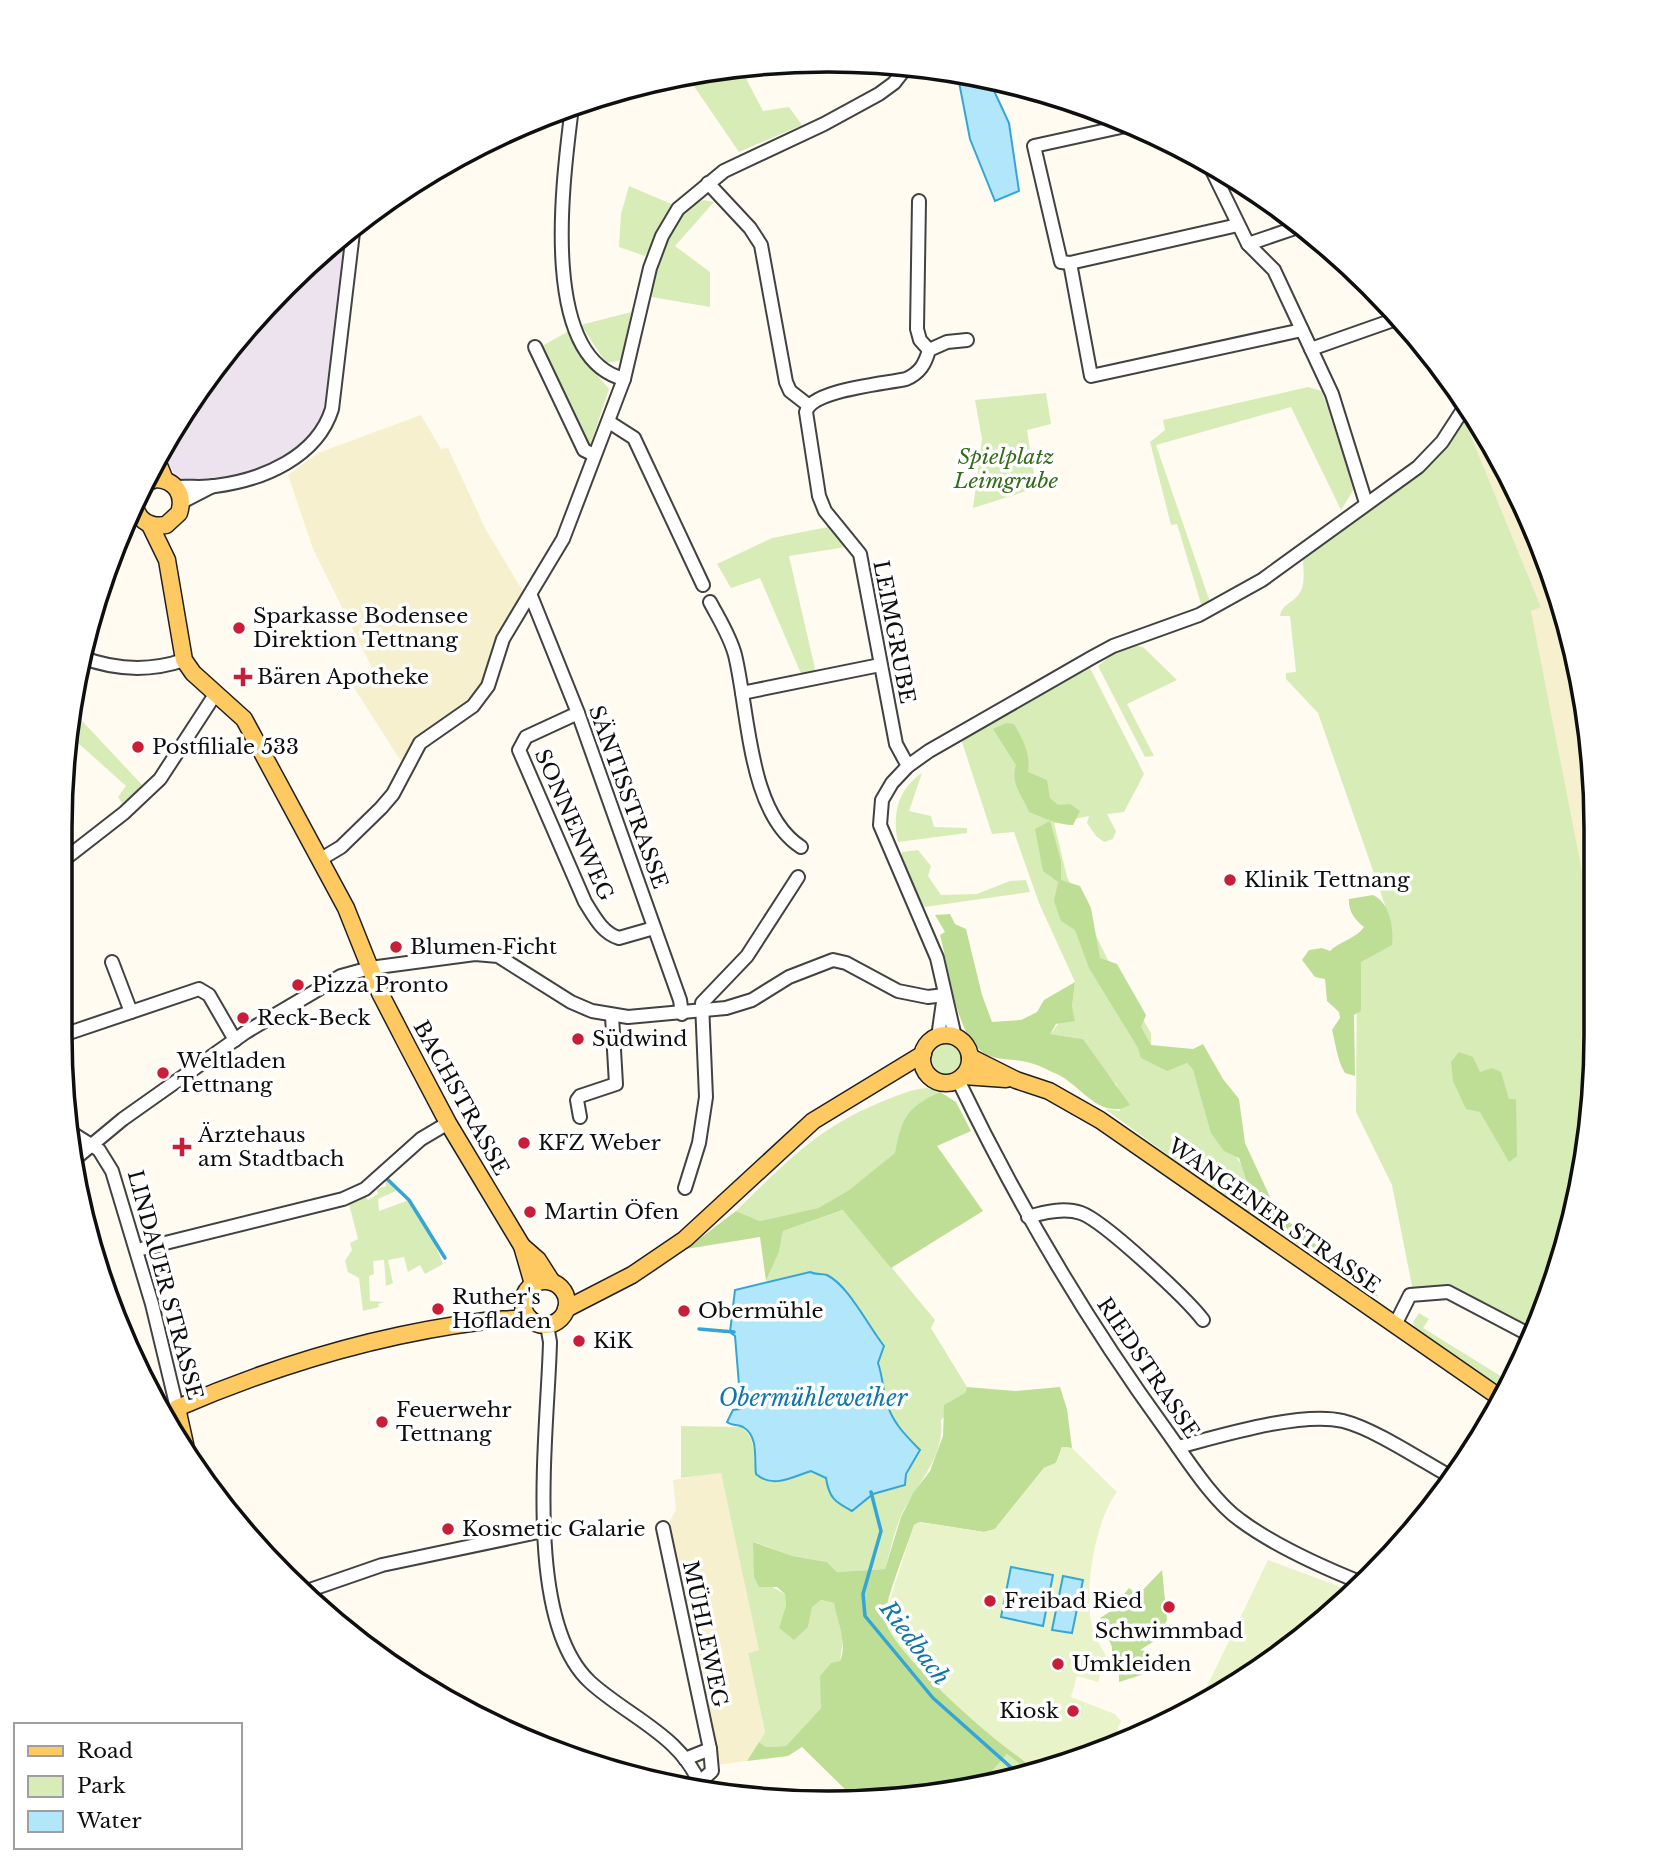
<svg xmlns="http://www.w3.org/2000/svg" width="1656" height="1863" font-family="'Libre Baskerville',serif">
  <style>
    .industrial { fill: #ece3ee }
    .farmland { fill: #f7f0cf }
    .green { fill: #d8ecb8 }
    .forest { fill: #bede96 }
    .pitch { fill: #e9f3ca }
    .water { fill: #b2e6fa; stroke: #35a5d5; stroke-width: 2 }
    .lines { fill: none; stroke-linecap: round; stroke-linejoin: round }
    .stream { stroke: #35a5d5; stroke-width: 3.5 }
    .minor-casing { stroke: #424242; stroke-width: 16 }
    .major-casing { stroke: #202020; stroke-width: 19 }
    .minor { stroke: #fff; stroke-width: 12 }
    .major { stroke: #ffc961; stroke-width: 16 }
    .poi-dot { fill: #c81e37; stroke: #fff; stroke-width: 2.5 }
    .labels { text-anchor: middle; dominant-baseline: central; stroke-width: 7; stroke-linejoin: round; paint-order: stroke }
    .park-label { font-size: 21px; font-style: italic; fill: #336c1a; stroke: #fff }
    .poi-label { font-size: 21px; fill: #0f0f0f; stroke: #fff; text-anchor: start }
    .street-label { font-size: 21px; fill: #0f0f0f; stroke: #fff }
    .water-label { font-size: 23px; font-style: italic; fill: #1076a9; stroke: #fff }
    .rim { fill: none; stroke: #0f0f0f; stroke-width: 3.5 }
  </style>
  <rect width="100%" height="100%" fill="#fffbf1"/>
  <path class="industrial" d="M354,224L332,409L310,447L239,481L182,487L169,465L164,441L250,321Z"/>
  <g class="farmland">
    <path d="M1469,410L1517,488L1570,629L1595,778V1086L1589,1122L1531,610L1541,607L1464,419Z"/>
    <path d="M421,415L441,449L448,448L486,530L524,593L495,642L487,673L477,692L452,716L416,737L402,763L353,686L375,674L313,549L288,475L318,453Z"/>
    <path d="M721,1472L760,1650L748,1653L765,1732L747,1761L716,1765L666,1528L676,1510L673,1480Z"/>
  </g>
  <g class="green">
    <path d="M740,67L763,111L789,107L802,125L739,152L687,76Z"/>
    <path d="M629,186L674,205L645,256L619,247L621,214Z"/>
    <path d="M704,200L714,202L675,246L710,272V307L646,296C657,266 668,208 704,200Z"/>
    <path d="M631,312L622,360L606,363L581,325Z"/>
    <path d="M569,331L596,374L609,389L590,446L587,445L542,346Z"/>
    <path d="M1308,387L1322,391L1354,489L1341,510L1291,407L1156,445L1210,602L1202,607L1177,524L1171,525L1150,442L1165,430L1163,420Z"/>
    <path d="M1046,393L1051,424L1027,430L1036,488L973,508L982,439L975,400Z"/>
    <path d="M1464,419L1541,607L1531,611L1589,907L1584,1089L1589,1122L1570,1234L1532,1336L1448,1292L1413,1291L1392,1185L1356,1112L1357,963L1385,905L1318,713L1286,679V673L1296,672L1290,616H1280C1282,604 1292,604 1299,594C1306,584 1303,571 1303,559L1376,503Z"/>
    <path d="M828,527L846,547L789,556L816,673L802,676L760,578L731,588L717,564L772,538Z"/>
    <path d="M1132,645L1143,647L1177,680L1127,704L1154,756L1145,757L1098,666L1115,652Z"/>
    <path d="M1089,666L1144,774L1124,812L1107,814L1116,831L1113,839L1104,842L1096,836L1087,823L1089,816L1054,823L1067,877L1109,962L1151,1033V1045L1175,1066L1187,1063L1193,1070L1204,1106L1246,1172L1255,1206L1373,1296L1202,1180L1105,1109L1120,1111L1117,1085L1107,1075L1083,1039L1050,1034L1072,1007L1075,982L1039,903L1014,832L992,834L961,739Z"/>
    <path d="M70,708L144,787L124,806L118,797L126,786L67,733Z"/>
    <path d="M922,773L909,811L931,816L934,827L967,828V833L898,842C892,814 898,789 922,773Z"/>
    <path d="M918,850L931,866L928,876L941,895L977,894L1010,881L1026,880L1030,892L924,907L902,865V852Z"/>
    <circle cx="945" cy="1059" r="17"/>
    <path d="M927,1088L940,1092C906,1107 902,1118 896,1153L849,1190L818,1208L760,1221L736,1211C784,1164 817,1128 881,1102C896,1096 911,1089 927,1088Z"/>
    <path d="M385,1176L398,1190L378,1199L379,1211L409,1200L426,1223L443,1264L425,1274L420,1265L408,1272L404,1257L388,1260L393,1283L386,1286L384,1260L373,1261L374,1274L369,1276L370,1301L385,1302L378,1304L379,1307L363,1311L359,1278L348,1272L345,1261L352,1250L350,1243L358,1239L349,1204L364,1195L368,1200L378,1194L377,1189L386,1186Z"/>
    <path d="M844,1210L935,1320L931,1328L967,1387L965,1393L941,1420C945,1459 916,1483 901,1516C894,1532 890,1552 885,1569L837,1572L827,1562L793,1556L754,1542V1577L785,1594L786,1606L808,1627L811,1607L821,1600L834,1603L843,1640L840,1661L821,1676V1708L786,1746L766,1747L759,1742L765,1732L748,1653L759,1650L721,1473L681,1478V1426L742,1427C757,1441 753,1455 756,1474L776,1482L811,1471L827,1478L829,1494H873L901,1487L919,1450C905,1435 891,1421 886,1400C883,1386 883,1377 878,1363L884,1346L862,1318L855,1301L826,1275L766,1281L779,1252L783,1231Z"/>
    <path d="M1419,1313L1429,1319L1423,1328L1512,1383L1506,1392L1415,1328L1413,1322Z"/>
    <path d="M1007,1754L1034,1775L980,1785Z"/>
  </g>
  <g class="forest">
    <path d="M1006,723L1014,724C1023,739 1031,755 1028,772L1047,780L1050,798L1058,805L1070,804L1080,811L1073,825C1058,825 1044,818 1029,812C1022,794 1010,784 1016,765L993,729Z"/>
    <path d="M1050,821L1061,861V880L1080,886L1091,908L1100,958L1117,964L1146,1015L1141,1027L1151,1045L1193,1049L1203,1044L1223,1079L1239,1099L1245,1143L1277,1212L1378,1296H1373L1255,1206L1239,1158L1224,1151L1211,1133L1193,1070L1187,1063L1167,1071L1141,1058L1138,1048L1089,968L1075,930L1061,921L1054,901L1058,882L1043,871L1035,829Z"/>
    <path d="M1373,895C1390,903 1394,928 1392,945L1361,962V1011L1354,1015L1355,1076L1345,1073C1337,1060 1336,1045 1332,1030L1340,1018L1339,1012L1327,1001L1325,979L1315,977L1302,960L1309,950L1322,948L1330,951C1340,941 1357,938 1364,927C1355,920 1348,911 1349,899Z"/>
    <path d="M950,914L955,924L966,929L982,995L992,1022L1021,1020L1037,1012L1044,1000L1075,982L1072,1007L1075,1021L1056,1024L1050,1034L1083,1039L1130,1105C1100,1121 1082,1086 1057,1074C1047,1070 1037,1064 1027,1062C1005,1057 989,1063 973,1043C955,1020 948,965 940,935L945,932L935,915Z"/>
    <path d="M1459,1052L1473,1057L1480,1072L1492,1068L1501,1072L1509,1099H1516L1517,1156L1509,1162L1480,1112L1466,1109L1453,1081L1451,1062Z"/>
    <path d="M940,1092L956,1102L971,1131L937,1146L983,1211L891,1268L843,1210L783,1231L779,1252L766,1281L760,1237L686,1249L736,1211L760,1221L818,1208L849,1190L895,1153C902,1118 906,1107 940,1092Z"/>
    <path d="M967,1387L1015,1391L1060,1387L1067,1409L1072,1448L1062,1447L1056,1463L1044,1468L995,1529L984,1532L920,1522L914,1525C908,1544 887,1595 886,1612C884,1652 999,1739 1030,1766L1042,1771L1034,1775L1007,1754L980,1785L878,1802L856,1800L802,1747L788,1756L747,1761L759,1742L766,1747L786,1746L821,1708L820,1676L831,1663L840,1661C848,1643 837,1622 834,1603L821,1600L812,1607L808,1627L794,1640L779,1628L786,1606L785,1594L777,1587H759L754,1577L753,1542L793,1556L827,1562L837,1572L885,1569L901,1517L913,1493L930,1471L943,1436L944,1405L965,1393Z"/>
    <path d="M1162,1570L1167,1620L1156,1640L1140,1650L1152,1653L1141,1675L1119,1682V1672L1112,1662V1647L1100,1618L1111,1611L1129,1588L1138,1595Z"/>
  </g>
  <g class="pitch">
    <path d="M1062,1447L1072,1448L1117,1492C1094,1522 1081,1600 1095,1636C1098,1643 1103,1649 1106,1656L1098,1682L1077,1676L1071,1697L1115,1714L1121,1721L1111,1745L1042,1771C1011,1759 895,1655 886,1623C885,1620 886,1616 886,1612L914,1525L919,1522L984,1532L995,1529L1044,1468L1056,1463Z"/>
    <path d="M1268,1560L1354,1592L1334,1613L1199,1703Z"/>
  </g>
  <g class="water">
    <path d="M965,75L989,80L1009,123L1019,191L995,201L970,139L958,77Z"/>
    <path d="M810,1272C816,1275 821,1273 827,1275C849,1286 868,1326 884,1346L878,1363C883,1378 882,1385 886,1400C891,1421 905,1435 920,1450L906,1474L905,1485L873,1494L852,1511C835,1502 829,1498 826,1478L811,1471C792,1477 773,1489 756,1474C754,1460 759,1436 743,1427C737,1424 732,1426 727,1422L733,1410L741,1409L735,1336L730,1332L735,1290Z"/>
    <path d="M1011,1567L1053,1575L1043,1626L1001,1617Z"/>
    <path d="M1063,1576L1083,1580L1072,1633L1052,1630Z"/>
  </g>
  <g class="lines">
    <g class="stream">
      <path d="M385,1177L409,1200L445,1258"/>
      <path d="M699,1329L734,1332"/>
      <path d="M871,1492L881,1531L863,1594L865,1616L933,1698L1023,1778"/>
    </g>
    <defs>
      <g id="minor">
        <path d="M572,107C564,173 537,357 624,379"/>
        <path d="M1130,125L1034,146L1061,262L1070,263L1238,225"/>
        <path d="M1207,160L1248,244L1274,270L1311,349L1332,394L1366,503"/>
        <path d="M445,167V165"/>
        <path d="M708,183L750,228L761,245L786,382L790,391L808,405"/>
        <path d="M919,201L917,329L920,340L929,350"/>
        <path d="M1248,244L1301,226"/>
        <path d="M1070,263L1091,376L1302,330"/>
        <path d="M535,347L584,450L594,455"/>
        <path d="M1311,349L1399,318"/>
        <path d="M609,422L634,438L703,585"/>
        <path d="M176,487C189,486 202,488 215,486C263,480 317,457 332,409L354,224"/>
        <path d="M182,502L213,486"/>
        <path d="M531,596L578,713L680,1000L682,1014"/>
        <path d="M710,602C719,619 730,636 735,655C749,712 748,813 801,847"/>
        <path d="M81,657C115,670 149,672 184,660"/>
        <path d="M742,693L880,665"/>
        <path d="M578,713L526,737L519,750L585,902C594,916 602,933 619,938L654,928"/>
        <path d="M908,766L896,744L860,554L825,511L819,496L806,412C811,390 884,384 906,379C920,373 925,364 929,350L947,342L967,340"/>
        <path d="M321,859L341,847L381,808L393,794L420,743L473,706L488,686L503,639L563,539L624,379L650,268L662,236L678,209L724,171L824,124L879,94L894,83L908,65"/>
        <path d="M61,862L124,813L160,779L216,693"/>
        <path d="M112,962L131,1012"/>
        <path d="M60,1036L199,989L209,995L235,1040"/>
        <path d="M938,1037L944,995"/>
        <path d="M955,1037L937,958L880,825L882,800L892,783L908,766L929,751L1091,658L1113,646L1199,615L1262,580L1418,467L1442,442L1466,405"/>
        <path d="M958,1080C1017,1203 1086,1320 1166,1430C1186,1458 1213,1501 1240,1520C1275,1546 1322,1567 1362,1583"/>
        <path d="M580,1117L577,1100L580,1096L616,1084L612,1016"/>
        <path d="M72,1133L99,1150L112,1171L152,1304L177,1408L164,1413"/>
        <path d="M76,1158L123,1119L246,1032L341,976L370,968L475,954L498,956L571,1002L592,1011L628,1017L726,1008L752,1000L789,977L833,960L846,963L898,991L928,997L944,995"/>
        <path d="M685,1188L699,1143L706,1097L702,1003L747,956L798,877"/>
        <path d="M1028,1217C1044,1212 1064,1207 1081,1213C1104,1221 1187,1299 1203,1320"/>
        <path d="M137,1250L343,1199L365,1189L421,1139L448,1123"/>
        <path d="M547,1325L550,1342C548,1429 522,1619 590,1682C628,1717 685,1737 702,1790"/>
        <path d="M1395,1325L1410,1295L1448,1292L1532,1336"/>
        <path d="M1178,1447C1220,1436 1301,1411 1343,1421C1375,1429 1422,1461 1453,1478"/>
        <path d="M663,1528L710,1749L712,1771L700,1782"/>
        <path d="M304,1592L382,1565L543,1531"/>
        <path d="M685,1759L710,1749"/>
      </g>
      <g id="major">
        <path d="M156,458L165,480"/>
        <path d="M134,501C136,519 148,528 166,525L179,513C185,494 175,480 156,479L142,484"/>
        <path d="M150,525L167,560L184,660L193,673L244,719L346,908L380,993L409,1049L448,1123L522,1246L533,1284"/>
        <circle cx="946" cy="1059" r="24"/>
        <path d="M970,1057L1016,1080L1049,1091L1100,1120L1502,1399"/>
        <path d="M963,1076L1006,1079"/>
        <path d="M522,1246L538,1260L552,1282"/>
        <circle cx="545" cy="1303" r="22"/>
        <path d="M566,1309L632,1275L685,1239L813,1121L923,1054"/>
        <path d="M185,1444L177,1408C274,1366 381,1334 485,1321C500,1319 514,1320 528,1317"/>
      </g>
    </defs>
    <use href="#minor" class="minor-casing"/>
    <use href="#major" class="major-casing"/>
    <use href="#minor" class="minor"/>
    <use href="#major" class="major"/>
  </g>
  <g class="poi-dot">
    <circle cx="239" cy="628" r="7"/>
    <path d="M239.5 666.5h7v7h7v7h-7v7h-7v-7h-7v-7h7z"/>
    <circle cx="138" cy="747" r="7"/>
    <circle cx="1230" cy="880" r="7"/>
    <circle cx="396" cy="947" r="7"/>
    <circle cx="298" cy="985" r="7"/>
    <circle cx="243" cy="1018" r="7"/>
    <circle cx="578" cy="1039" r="7"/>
    <circle cx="163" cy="1073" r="7"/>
    <circle cx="524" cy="1143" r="7"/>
    <path d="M178.5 1136.5h7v7h7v7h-7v7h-7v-7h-7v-7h7z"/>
    <circle cx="530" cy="1212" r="7"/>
    <circle cx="438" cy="1309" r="7"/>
    <circle cx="684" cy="1311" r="7"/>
    <circle cx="579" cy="1341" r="7"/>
    <circle cx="382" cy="1422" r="7"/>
    <circle cx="448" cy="1529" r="7"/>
    <circle cx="990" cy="1601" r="7"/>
    <circle cx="1169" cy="1607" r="7"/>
    <circle cx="1058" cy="1664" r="7"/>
    <circle cx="1073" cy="1711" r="7"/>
  </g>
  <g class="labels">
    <g class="park-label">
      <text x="1006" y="457">Spielplatz<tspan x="1006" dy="24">Leimgrube</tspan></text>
    </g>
    <g class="poi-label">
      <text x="253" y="616">Sparkasse Bodensee<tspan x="253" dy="24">Direktion Tettnang</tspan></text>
      <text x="257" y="677">Bären Apotheke</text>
      <text x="152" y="747">Postfiliale 533</text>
      <text x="1244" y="880">Klinik Tettnang</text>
      <text x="410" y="947">Blumen Ficht</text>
      <text x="312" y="985">Pizza Pronto</text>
      <text x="257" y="1018">Reck-Beck</text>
      <text x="592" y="1039">Südwind</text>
      <text x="177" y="1061">Weltladen<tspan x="177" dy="24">Tettnang</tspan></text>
      <text x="198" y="1135">Ärztehaus<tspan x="198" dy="24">am Stadtbach</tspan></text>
      <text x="538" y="1143">KFZ Weber</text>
      <text x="544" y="1212">Martin Öfen</text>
      <text x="452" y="1297">Ruther's<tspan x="452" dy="24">Hofladen</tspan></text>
      <text x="698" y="1311">Obermühle</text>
      <text x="593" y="1341">KiK</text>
      <text x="396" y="1410">Feuerwehr<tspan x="396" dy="24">Tettnang</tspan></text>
      <text x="462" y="1529">Kosmetic Galarie</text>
      <text x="1004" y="1601">Freibad Ried</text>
      <text x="1169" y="1631" text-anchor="middle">Schwimmbad</text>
      <text x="1072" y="1664">Umkleiden</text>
      <text x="1059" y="1711" text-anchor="end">Kiosk</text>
    </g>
    <g class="street-label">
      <text transform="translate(894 632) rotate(79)">LEIMGRUBE</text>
      <text transform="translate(628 797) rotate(70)">SÄNTISSTRASSE</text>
      <text transform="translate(574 825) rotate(66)">SONNENWEG</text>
      <text transform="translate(461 1098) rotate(61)">BACHSTRASSE</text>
      <text transform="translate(1274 1216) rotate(35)">WANGENER STRASSE</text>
      <text transform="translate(165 1285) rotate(75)">LINDAUER STRASSE</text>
      <text transform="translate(1148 1368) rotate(56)">RIEDSTRASSE</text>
      <text transform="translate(705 1634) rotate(78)">MÜHLEWEG</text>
    </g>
    <g class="water-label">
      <text x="813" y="1398">Obermühleweiher</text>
      <text transform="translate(915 1643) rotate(53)">Riedbach</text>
    </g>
  </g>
  <path d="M0 0H1656V1863H0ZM828 72H828A756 756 0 0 1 1584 828V1035A756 756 0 0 1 828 1791H828A756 756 0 0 1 72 1035V828A756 756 0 0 1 828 72Z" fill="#fff" fill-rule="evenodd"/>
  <path class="rim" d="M828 72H828A756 756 0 0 1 1584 828V1035A756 756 0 0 1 828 1791H828A756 756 0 0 1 72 1035V828A756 756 0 0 1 828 72Z"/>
  <rect x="14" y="1723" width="228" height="126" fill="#ffffff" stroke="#9f9f9f" stroke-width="2"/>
  <rect x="28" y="1746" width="35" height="10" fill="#ffc961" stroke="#9f9f9f" stroke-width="2"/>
  <text x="77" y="1758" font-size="21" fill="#0f0f0f">Road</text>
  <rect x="28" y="1776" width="35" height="21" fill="#d8ecb8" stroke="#9f9f9f" stroke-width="2"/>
  <text x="77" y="1793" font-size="21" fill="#0f0f0f">Park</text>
  <rect x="28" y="1811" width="35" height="21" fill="#b2e6fa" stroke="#9f9f9f" stroke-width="2"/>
  <text x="77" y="1828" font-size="21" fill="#0f0f0f">Water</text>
</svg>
